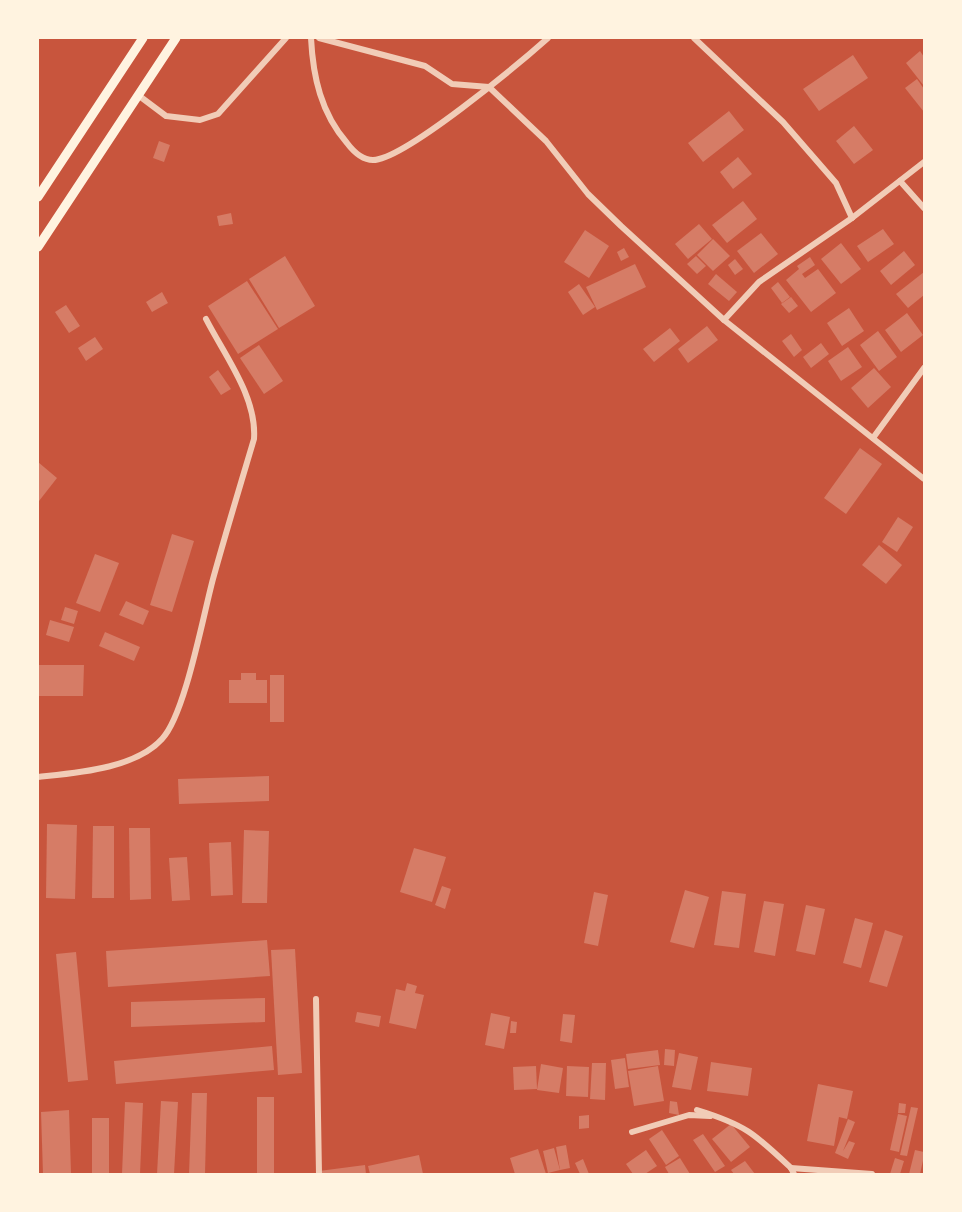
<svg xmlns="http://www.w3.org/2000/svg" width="962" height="1212" font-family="'Times New Roman',serif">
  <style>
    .building { fill: #d67c66 }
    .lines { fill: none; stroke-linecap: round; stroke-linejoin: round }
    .minor { stroke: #f1ccb7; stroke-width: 6 }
    .trunk { stroke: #fff3e0; stroke-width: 9 }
  </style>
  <rect width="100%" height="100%" fill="#c8553d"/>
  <g class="building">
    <path d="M920,51L924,57V86L906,63Z"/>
    <path d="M853,55L868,78L819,111L803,89Z"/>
    <path d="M917,79L924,89V112L905,88Z"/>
    <path d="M729,111L744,130L703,162L688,143Z"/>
    <path d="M854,126L873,150L854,164L836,141Z"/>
    <path d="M159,141L170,145L164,162L153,158Z"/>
    <path d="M738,157L752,174L733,189L720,172Z"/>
    <path d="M743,201L757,219L727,243L712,225Z"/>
    <path d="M231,213L233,224L219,226L217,216Z"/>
    <path d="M699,224L712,239L688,259L675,244Z"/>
    <path d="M883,229L894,244L868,262L857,246Z"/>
    <path d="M585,230L609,246L589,278L564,262Z"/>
    <path d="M761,233L778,254L754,273L737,251Z"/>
    <path d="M713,239L730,256L713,271L697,255Z"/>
    <path d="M841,243L861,269L841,284L821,259Z"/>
    <path d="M624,248L629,257L621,261L617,252Z"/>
    <path d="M904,251L915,265L891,285L880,271Z"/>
    <path d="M285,256L315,306L279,328L249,279Z"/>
    <path d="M696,256L706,266L697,274L687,264Z"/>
    <path d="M810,257L815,265L802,274L805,278L818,269L836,293L811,312L786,280L799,269L797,266Z"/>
    <path d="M735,259L743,269L735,275L728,265Z"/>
    <path d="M635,264L646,287L597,310L586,287Z"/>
    <path d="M924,272V295L908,308L896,294Z"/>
    <path d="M716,274L737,292L729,301L708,284Z"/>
    <path d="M247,281L278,329L238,354L208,306Z"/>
    <path d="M778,282L790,297L782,303L771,288Z"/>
    <path d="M579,284L595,307L583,315L568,292Z"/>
    <path d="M162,292L168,303L152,312L146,302Z"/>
    <path d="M791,297L798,306L789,313L781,304Z"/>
    <path d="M66,305L80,326L69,333L55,312Z"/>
    <path d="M849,308L864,331L842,346L827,323Z"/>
    <path d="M907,313L923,335L901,352L885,330Z"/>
    <path d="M707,326L718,340L688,363L678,349Z"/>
    <path d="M670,328L680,341L654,362L643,349Z"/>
    <path d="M878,331L897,357L879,371L860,345Z"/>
    <path d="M791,334L802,350L794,357L782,341Z"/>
    <path d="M95,337L103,349L86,361L78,348Z"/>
    <path d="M821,343L829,354L811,368L803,357Z"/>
    <path d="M259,345L283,381L264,394L240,358Z"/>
    <path d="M848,347L862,367L841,381L828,361Z"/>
    <path d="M874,368L891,387L868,408L851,388Z"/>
    <path d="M218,370L231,389L221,395L209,377Z"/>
    <path d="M860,448L882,464L846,514L824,498Z"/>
    <path d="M38,462L57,478L39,501L38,499Z"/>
    <path d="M898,517L913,527L897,552L882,542Z"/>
    <path d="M172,534L194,541L172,612L150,605Z"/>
    <path d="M879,545L902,565L886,584L862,565Z"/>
    <path d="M95,554L119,563L100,612L76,603Z"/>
    <path d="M126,601L149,611L143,625L119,615Z"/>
    <path d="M65,607L78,611L74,624L61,620Z"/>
    <path d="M50,620L74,627L69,642L46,635Z"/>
    <path d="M105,632L140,647L134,661L99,646Z"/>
    <path d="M38,665H84L83,696H38Z"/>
    <path d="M241,673H256V680H267V703H229V680H241Z"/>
    <rect x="270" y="675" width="14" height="47"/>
    <path d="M269,776V801L179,804L178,779Z"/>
    <path d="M47,824L77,825L75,899L46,898Z"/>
    <path d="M93,826H114V898H92Z"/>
    <path d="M129,828H150L151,899L130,900Z"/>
    <path d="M244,830L269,831L267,903H242Z"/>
    <path d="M231,842L233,895L211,896L209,843Z"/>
    <path d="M414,848L446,857L432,902L400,892Z"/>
    <path d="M187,857L190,900L172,901L169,858Z"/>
    <path d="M442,886L451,889L445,909L435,905Z"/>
    <path d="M685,890L709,897L694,948L670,942Z"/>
    <path d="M722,891L746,894L739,948L714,945Z"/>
    <path d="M594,892L608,895L598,946L584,943Z"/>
    <path d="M764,901L784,904L775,956L754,952Z"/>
    <path d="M806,905L825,909L815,955L796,951Z"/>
    <path d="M855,918L873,923L861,968L843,963Z"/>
    <path d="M885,930L903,936L887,987L869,982Z"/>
    <path d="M267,940L270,976L108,987L106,951Z"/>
    <path d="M295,949L302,1073L278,1075L271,950Z"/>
    <path d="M76,952L88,1080L68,1082L56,954Z"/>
    <path d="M407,983L417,986L415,993L424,995L416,1029L389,1023L396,989L405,991Z"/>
    <path d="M265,998V1022L131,1027V1002Z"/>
    <path d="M357,1012L381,1016L379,1027L355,1022Z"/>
    <path d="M491,1013L510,1017L504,1049L485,1045Z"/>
    <path d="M563,1014L575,1015L572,1043L560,1041Z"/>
    <path d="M511,1021L517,1022L516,1033H510Z"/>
    <path d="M272,1046L274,1070L116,1084L114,1061Z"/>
    <path d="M665,1049L675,1050L674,1066L664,1065Z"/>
    <path d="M658,1050L660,1065L628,1069L626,1054Z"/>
    <path d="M679,1053L698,1057L691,1090L672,1087Z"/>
    <path d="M625,1058L629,1087L615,1089L611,1060Z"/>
    <path d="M711,1062L752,1068L748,1096L707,1091Z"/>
    <path d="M592,1063H606L605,1100L590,1099Z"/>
    <path d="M541,1064L563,1068L559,1093L537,1090Z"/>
    <path d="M536,1066L537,1089L514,1090L513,1067Z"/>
    <path d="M567,1066L589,1067L588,1097L566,1096Z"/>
    <path d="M658,1066L664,1101L634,1106L628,1071Z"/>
    <path d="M818,1084L853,1091L847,1119L839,1117L834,1146L807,1141Z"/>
    <path d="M192,1093H207L205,1174H189Z"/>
    <rect x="257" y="1097" width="17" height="77"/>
    <path d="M161,1101L178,1102L174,1174H157Z"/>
    <path d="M670,1101L677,1102L679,1115L669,1113Z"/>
    <path d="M125,1102L143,1103L140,1174H122Z"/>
    <path d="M899,1103L906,1104L905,1113H898Z"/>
    <path d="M911,1107L918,1108L907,1156L900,1155Z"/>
    <path d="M69,1110L71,1174H43L41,1112Z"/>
    <path d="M898,1114L907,1116L899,1152L890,1150Z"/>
    <path d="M589,1115V1128L579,1129V1116Z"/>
    <rect x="92" y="1118" width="17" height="56"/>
    <path d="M848,1119L855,1122L843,1151L849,1141L855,1143L848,1159L835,1153Z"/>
    <path d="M731,1124L750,1147L731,1162L712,1139Z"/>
    <path d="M662,1130L679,1156L666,1165L649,1139Z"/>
    <path d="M703,1134L725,1166L715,1172L693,1140Z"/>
    <path d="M566,1145L570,1168L560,1170L556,1147Z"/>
    <path d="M554,1148L560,1170L548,1173L543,1151Z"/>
    <path d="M538,1149L546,1174H515L510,1158Z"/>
    <path d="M646,1150L657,1166L645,1174H633L626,1164Z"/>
    <path d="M915,1150L924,1152V1156L920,1174H909Z"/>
    <path d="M419,1155L423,1174H370L368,1166Z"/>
    <path d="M680,1158L690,1174H669L665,1167Z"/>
    <path d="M895,1158L904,1161L900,1174H890Z"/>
    <path d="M583,1159L589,1174H580L575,1163Z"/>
    <path d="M745,1161L755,1174H734L731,1170Z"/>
    <path d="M365,1165L366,1174H320L319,1171Z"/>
  </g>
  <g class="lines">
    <g class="minor">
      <path d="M311,38C313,77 321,113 347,143C353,151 361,160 373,160C404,160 521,62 548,38"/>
      <path d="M319,38L425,66L452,84L489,87L546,141L588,194L621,226L724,320L924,479"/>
      <path d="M694,38L783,122L836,183L852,218"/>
      <path d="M138,95L166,116L200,120L218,114L286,38"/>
      <path d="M900,181L924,208"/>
      <path d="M724,320L759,282L852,218L924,162"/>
      <path d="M873,438L924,368"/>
      <path d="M38,777C75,773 135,769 162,739C185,715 203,616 213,579C226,532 240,486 254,439C257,397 225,356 206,319"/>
      <path d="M316,999L319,1174"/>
      <path d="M697,1110C746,1125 755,1134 791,1168L794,1174"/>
      <path d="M632,1132L689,1115L710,1116"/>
      <path d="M791,1168L872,1174"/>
    </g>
    <g class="trunk">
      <path d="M38,197L143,38"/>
      <path d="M38,247L176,38"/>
    </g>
  </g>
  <rect width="962" height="1212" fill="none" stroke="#fff3e0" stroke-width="78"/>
</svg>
